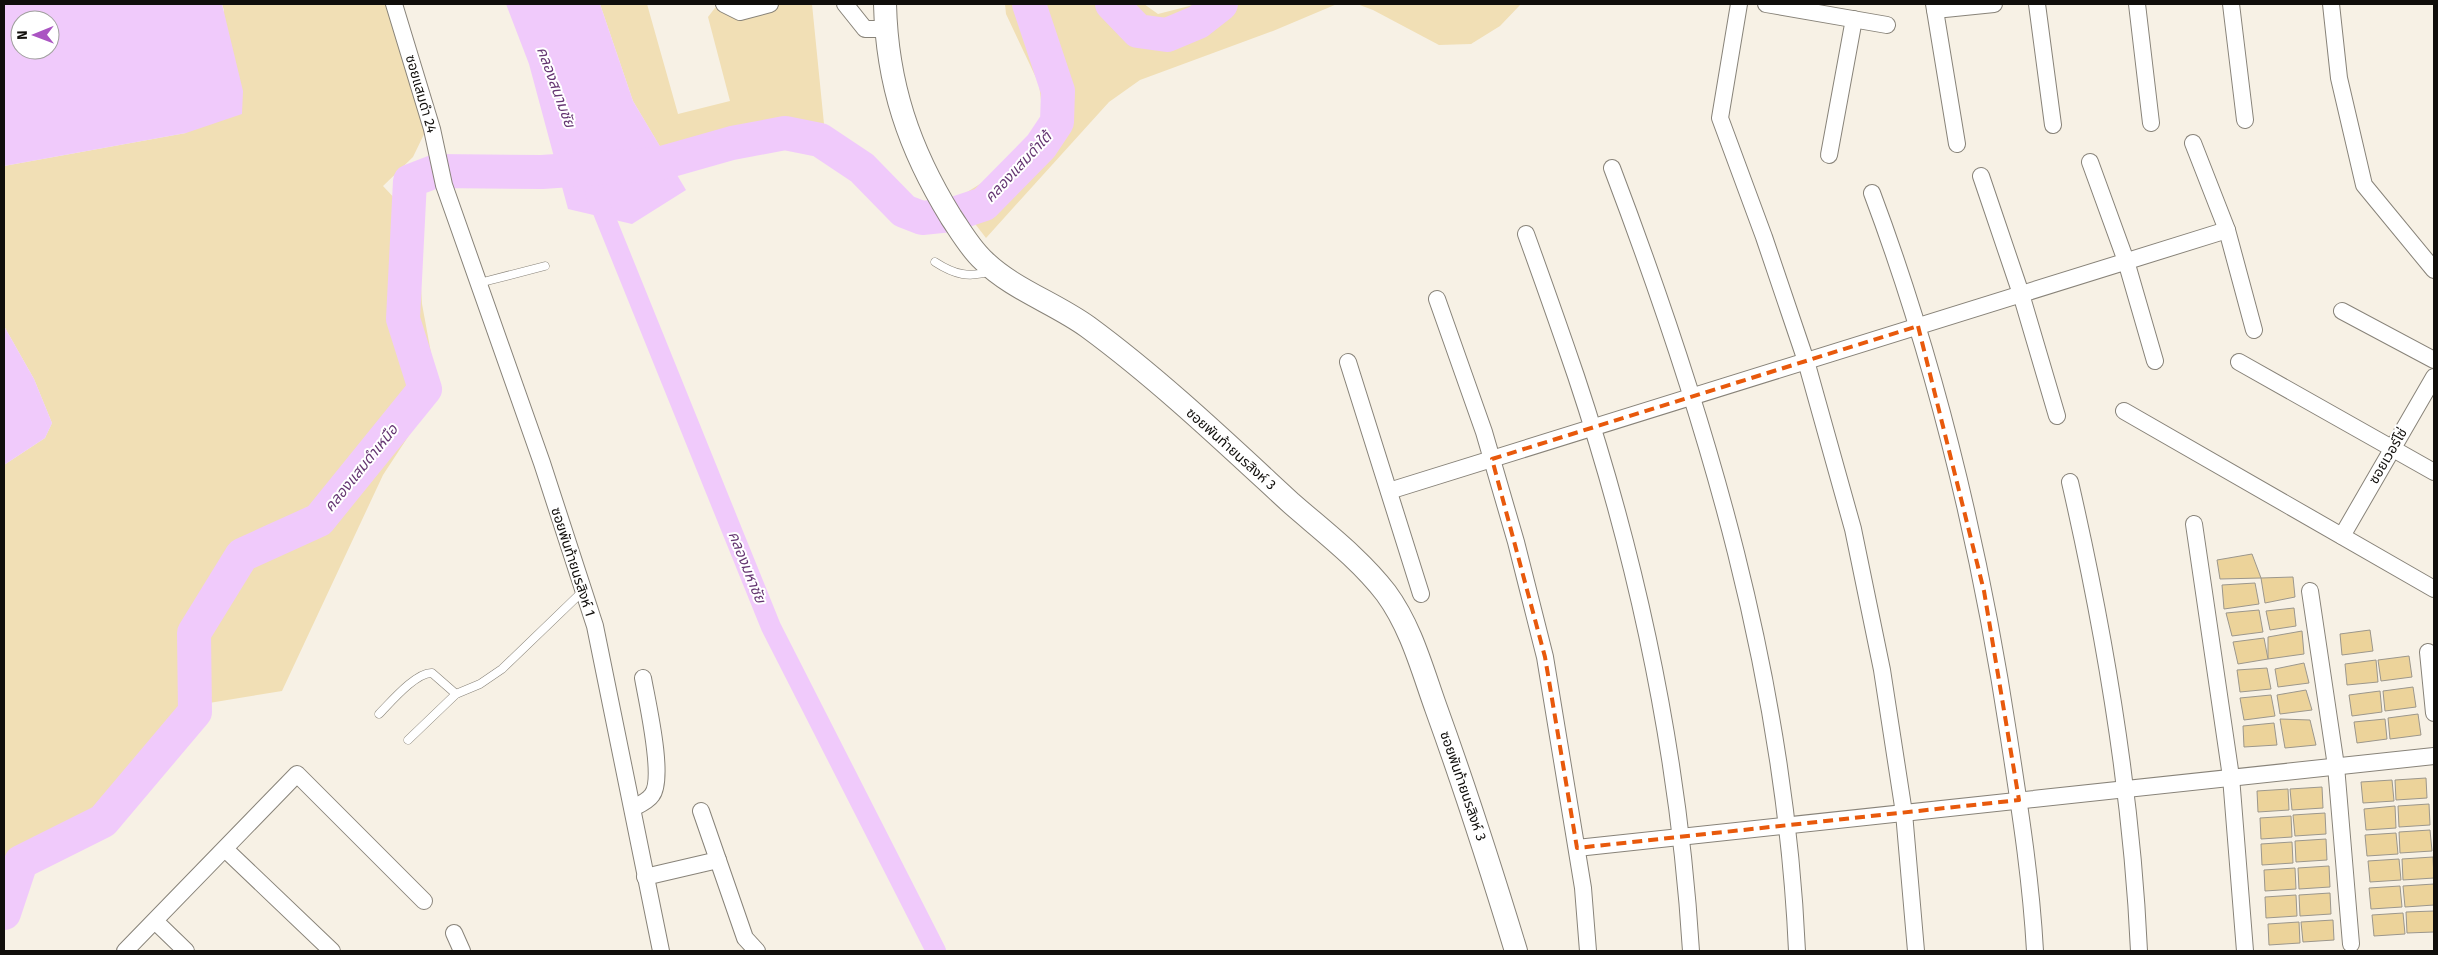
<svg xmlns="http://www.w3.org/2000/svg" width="2438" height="955" font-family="'Fira Sans','Noto Sans Thai',sans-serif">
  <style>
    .green { fill: #f1dfb5 }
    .water { fill: #f0cafb; fill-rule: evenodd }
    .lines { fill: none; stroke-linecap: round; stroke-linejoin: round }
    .canal { stroke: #f0cafb; stroke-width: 20 }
    .river { stroke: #f0cafb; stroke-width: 34 }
    .building { fill: #ecd39a; stroke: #9c978c }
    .lane-casing { stroke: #888379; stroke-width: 9 }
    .street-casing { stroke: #888379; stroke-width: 18 }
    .secondary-casing { stroke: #888379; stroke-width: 24 }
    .lane { stroke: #fff; stroke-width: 8 }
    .street { stroke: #fff; stroke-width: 16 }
    .secondary { stroke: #fff; stroke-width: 22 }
    .marked { fill: none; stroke: #e8590c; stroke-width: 4; stroke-dasharray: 10 6; stroke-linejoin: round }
    .labels { text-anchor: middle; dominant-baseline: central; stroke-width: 4; stroke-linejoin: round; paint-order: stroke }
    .street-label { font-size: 14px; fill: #100e0b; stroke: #fff }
    .water-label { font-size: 15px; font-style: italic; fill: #653672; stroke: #fff }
  </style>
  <rect width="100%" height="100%" fill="#f7f1e5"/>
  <g class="green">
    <path d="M222,4H388L427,128L413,157L383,186L417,222L422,304L438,391L383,475L282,691L209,703L120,778L85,821L12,854L4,876V465L45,438L52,423L34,379L4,326V166L186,133L224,10Z"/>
    <path d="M600,4H647L678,114L730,101L708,17L718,4H812L824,124L744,125L662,150L633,101Z"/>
    <path d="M1005,4H1144L1158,14L1197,4H1337L1273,31L1140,80L1109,102L986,238L956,199L1004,169L1044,124L1039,84L1006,14Z"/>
    <path d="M1357,4H1521L1500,26L1471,44L1439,45L1373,10Z"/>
  </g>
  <g class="water">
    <path d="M4,4H222L243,91L242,114L186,133L4,166ZM20,20H50V50H20Z"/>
    <path d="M506,4H600L633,101L686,190L632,224L568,209L529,64Z"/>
    <path d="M4,326L34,379L52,423L45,438L4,465Z"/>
  </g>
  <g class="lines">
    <path class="canal" d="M595,192L771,627L936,951"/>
    <g class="river">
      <path d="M1112,4L1138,31L1167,35L1198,22L1221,4"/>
      <path d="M4,913L21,862L103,821L195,712L194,633L242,555L319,520L425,389L403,319L410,181L436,171L542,172L658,164L732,143L785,133L820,140L862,168L904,211L922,218L951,215L984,204L1041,146L1057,122L1058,91L1029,4"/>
    </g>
  </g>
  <g class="building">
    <path d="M2252,554L2261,578L2220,579L2217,560Z"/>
    <path d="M2293,577L2295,597L2265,603L2261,578Z"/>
    <path d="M2255,583L2259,604L2224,609L2222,585Z"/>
    <path d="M2294,608L2296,626L2270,630L2266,611Z"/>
    <path d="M2259,610L2263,632L2232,636L2226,613Z"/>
    <path d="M2370,630L2373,651L2342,655L2340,634Z"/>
    <path d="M2302,631L2304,654L2268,659V637Z"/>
    <path d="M2264,638L2268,659L2238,664L2233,642Z"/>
    <path d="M2409,656L2412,677L2381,681L2378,660Z"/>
    <path d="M2376,660L2378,682L2347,685L2345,664Z"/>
    <path d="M2304,663L2309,683L2278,687L2275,669Z"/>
    <path d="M2267,668L2271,689L2240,692L2237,670Z"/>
    <path d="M2413,687L2416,707L2385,711L2383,691Z"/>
    <path d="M2306,690L2312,710L2280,714L2277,695Z"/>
    <path d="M2380,691L2382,712L2352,716L2349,695Z"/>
    <path d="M2271,695L2275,716L2244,720L2240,698Z"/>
    <path d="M2418,714L2421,735L2390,739L2388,718Z"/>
    <path d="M2280,719L2310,720L2316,745L2285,748Z"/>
    <path d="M2385,719L2387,739L2357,743L2354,722Z"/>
    <path d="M2274,723L2277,745L2244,747L2243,726Z"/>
    <path d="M2426,778L2427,798L2396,800L2395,780Z"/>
    <path d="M2392,780L2394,801L2363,803L2361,782Z"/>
    <path d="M2322,787L2323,808L2292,810L2290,789Z"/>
    <path d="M2288,789L2289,810L2258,812L2257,791Z"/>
    <path d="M2429,804L2430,825L2399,827L2398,806Z"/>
    <path d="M2395,806L2396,828L2366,830L2364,809Z"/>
    <path d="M2325,813L2326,834L2295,836L2293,815Z"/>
    <path d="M2291,816L2292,837L2261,839L2260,818Z"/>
    <path d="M2430,830L2432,851L2400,853L2399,832Z"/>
    <path d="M2396,833L2398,854L2367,856L2365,835Z"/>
    <path d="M2326,839L2327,860L2296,862L2295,841Z"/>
    <path d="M2292,842L2293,863L2262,865L2261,844Z"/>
    <path d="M2433,857L2434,878L2403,880L2402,859Z"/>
    <path d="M2399,859L2401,880L2370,882L2368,861Z"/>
    <path d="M2329,866L2330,887L2299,889L2298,868Z"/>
    <path d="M2295,868L2296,889L2265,891L2264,870Z"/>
    <path d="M2434,884V905L2405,907L2403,886Z"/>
    <path d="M2400,886L2402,907L2371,909L2369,888Z"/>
    <path d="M2330,893L2331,914L2300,916L2299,895Z"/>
    <path d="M2296,895L2297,916L2266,918L2265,897Z"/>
    <path d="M2434,911V932L2407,933L2406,912Z"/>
    <path d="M2403,913L2405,934L2374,936L2372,915Z"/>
    <path d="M2333,920L2334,940L2303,942L2301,922Z"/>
    <path d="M2299,922L2300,943L2269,945L2268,924Z"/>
  </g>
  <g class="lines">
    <defs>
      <g id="lane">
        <path d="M935,262C955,275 969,278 992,271"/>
        <path d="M479,283L545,266"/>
        <path d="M379,714C390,703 416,672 432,673L456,694"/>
        <path d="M408,740L456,694L480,684L502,669L583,591"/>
      </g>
      <g id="street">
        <path d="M394,4L432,129L444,185L542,463L595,626L661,951"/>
        <path d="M724,4L740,12L770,4"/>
        <path d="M845,4L865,29H886"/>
        <path d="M1739,4L1720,118L1764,237L1806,361L1853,529L1882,670L1904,813L1916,951"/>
        <path d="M1766,4L1887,25"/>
        <path d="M1934,4L1957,144"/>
        <path d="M2037,4L2053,125"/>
        <path d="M2137,4L2151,123"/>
        <path d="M2231,4L2245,120"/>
        <path d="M2331,4L2339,78L2364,185L2434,270"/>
        <path d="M1935,10L1994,4"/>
        <path d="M2193,143L2227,230L2254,330"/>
        <path d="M1829,155L1854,19"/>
        <path d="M2090,162L2126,261L2155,361"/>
        <path d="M1612,168C1708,421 1785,680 1797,951"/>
        <path d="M1981,176L2021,294L2057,416"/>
        <path d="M1872,193C1938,369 1981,553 2009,738C2020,810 2031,879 2035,951"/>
        <path d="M1526,234C1543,281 1560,329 1576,376C1638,562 1679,756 1691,951"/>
        <path d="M1437,299L1484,432L1516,542L1545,657L1583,888L1588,951"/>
        <path d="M2342,311L2434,360"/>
        <path d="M1348,362L1421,594"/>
        <path d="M2239,362L2434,472"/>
        <path d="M2124,411L2434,589"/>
        <path d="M2070,482C2105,635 2132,794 2139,951"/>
        <path d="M1389,491L2227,230"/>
        <path d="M2194,524L2231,777L2245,951"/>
        <path d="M2342,536L2434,377"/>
        <path d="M2310,591L2336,766L2351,944"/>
        <path d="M2428,652L2434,713"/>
        <path d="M633,808C639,805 648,801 652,795C665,778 647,701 643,678"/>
        <path d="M701,811L745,938L757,951"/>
        <path d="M1577,848L2434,756"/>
        <path d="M225,849L332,951"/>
        <path d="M645,877L718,860"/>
        <path d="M155,921L186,951"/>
        <path d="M454,933L462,951"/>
        <path d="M125,951L297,774L424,901"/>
      </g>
      <path id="secondary" d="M885,4C887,84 909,149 951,217C961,232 970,248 983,260C1012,289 1055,303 1088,327C1160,380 1226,443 1291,503C1323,531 1360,559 1386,593C1411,627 1422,669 1436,708C1465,788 1491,869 1516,951"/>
    </defs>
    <use href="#lane" class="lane-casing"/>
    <use href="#street" class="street-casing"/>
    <use href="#secondary" class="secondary-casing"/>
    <use href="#lane" class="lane"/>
    <use href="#street" class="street"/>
    <use href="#secondary" class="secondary"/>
  </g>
  <path class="marked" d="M1918,326L1984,591L2019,800L1577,848L1545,657L1492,459Z"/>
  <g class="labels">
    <g class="street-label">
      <text transform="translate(421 94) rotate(74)">ซอยแสมดำ 24</text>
      <text transform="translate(1231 449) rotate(42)">ซอยพันท้ายนรสิงห์ 3</text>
      <text transform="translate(2388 456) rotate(-60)">ซอยเวอร์โซ่</text>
      <text transform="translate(573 562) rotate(72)">ซอยพันท้ายนรสิงห์ 1</text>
      <text transform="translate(1463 786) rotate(71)">ซอยพันท้ายนรสิงห์ 3</text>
    </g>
    <g class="water-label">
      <text transform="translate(556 87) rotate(70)">คลองสนามชัย</text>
      <text transform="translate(1018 167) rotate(-47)">คลองแสมดำใต้</text>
      <text transform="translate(361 468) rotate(-51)">คลองแสมดำเหนือ</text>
      <text transform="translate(747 567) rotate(68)">คลองมหาชัย</text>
    </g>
  </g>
  <rect width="2438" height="955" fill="none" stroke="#100e0b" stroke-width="10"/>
  <g transform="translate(35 35) rotate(269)"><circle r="24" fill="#ffffff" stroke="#9f9f9d"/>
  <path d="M0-4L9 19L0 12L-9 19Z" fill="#aa54c2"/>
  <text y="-8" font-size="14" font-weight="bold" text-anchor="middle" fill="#100e0b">N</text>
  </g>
</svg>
